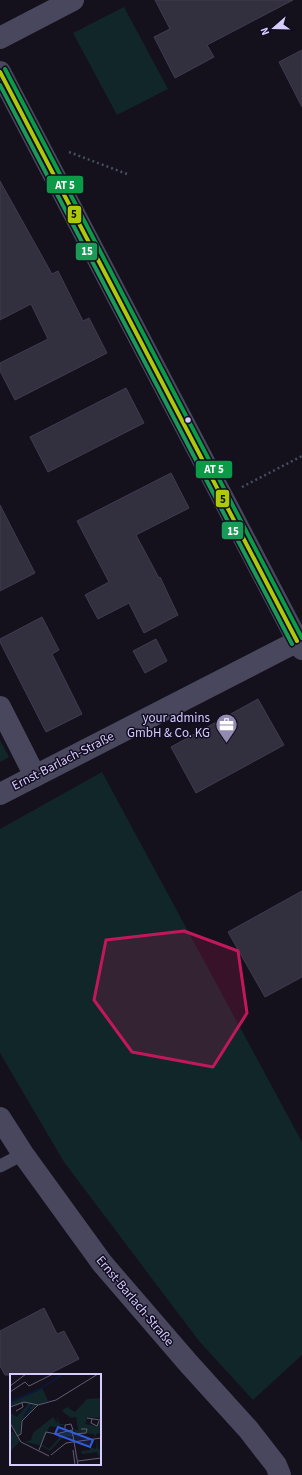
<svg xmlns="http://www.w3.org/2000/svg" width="302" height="1475" font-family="'Source Sans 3',sans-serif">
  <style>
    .green { fill: #112628 }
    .building { fill: #322f3e; stroke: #413b4f }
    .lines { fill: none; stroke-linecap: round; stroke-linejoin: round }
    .path { stroke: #444f5d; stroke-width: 2.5; stroke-dasharray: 2 3; stroke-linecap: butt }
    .lane { stroke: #49475d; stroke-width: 13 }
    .street { stroke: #49475d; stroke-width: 22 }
    .bus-1-casing { stroke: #120d20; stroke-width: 7 }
    .bus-2-casing { stroke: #120d20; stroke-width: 7 }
    .bus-3-casing { stroke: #120d20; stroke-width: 7 }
    .bus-1 { stroke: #aec90a; stroke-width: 4 }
    .bus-2 { stroke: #1a9957; stroke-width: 4 }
    .bus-3 { stroke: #0b9b47; stroke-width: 4 }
    .marked { fill: #c2185b; fill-opacity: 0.2; stroke: #c2185b; stroke-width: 3; stroke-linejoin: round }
    .bus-dot { fill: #d6cdfe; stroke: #120d20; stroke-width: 1.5 }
    .labels { text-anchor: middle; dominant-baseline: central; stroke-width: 3; stroke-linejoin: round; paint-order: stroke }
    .poi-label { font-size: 13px; fill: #d6cdfe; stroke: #120d20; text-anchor: end }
    .street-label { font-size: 13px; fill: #d6cdfe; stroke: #120d20 }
    .inset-river { fill: none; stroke: #0b183a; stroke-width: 2 }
    .inset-road { fill: none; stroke: #625c76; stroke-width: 1 }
    .view { fill: #305bdc; fill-opacity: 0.15; stroke: #305bdc; stroke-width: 2 }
    .inset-edge { fill: none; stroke: #d6cdfe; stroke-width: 2 }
    .line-badge { stroke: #120d20; stroke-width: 1.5 }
    .badge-label { font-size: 11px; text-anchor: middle; font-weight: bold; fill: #fff }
    .pale-badge-label { font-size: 11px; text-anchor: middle; font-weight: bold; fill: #111 }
  </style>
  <rect width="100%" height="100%" fill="#14111c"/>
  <g class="green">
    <path d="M124,7L168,89L117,115L73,33Z"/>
    <path d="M0,740L9,757L0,762Z"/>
    <path d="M102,772L302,1142V1355L253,1400L199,1341L64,1162L0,1053V829Z"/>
  </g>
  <g class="building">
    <path d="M155,0H293L207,45L214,57L175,78L154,37L170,29Z"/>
    <path d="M302,50V107L279,62Z"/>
    <path d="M0,181L52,274L58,271L83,321L89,318L107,353L15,400L0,371V363L48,339L31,304L0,320Z"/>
    <path d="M126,388L144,423L48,472L30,437Z"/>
    <path d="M171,473L189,508L136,535L159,578L160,577L178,615L144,633L129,603L98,619L85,595L109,582L77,521Z"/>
    <path d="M0,505L35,573L0,591Z"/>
    <path d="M42,617L59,650L52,654L82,714L46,732L0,642V639Z"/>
    <path d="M156,639L167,661L145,673L133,651Z"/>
    <path d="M258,699L284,745L196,793L171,747Z"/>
    <path d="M302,891V977L265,997L228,932Z"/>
    <path d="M44,1308L57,1334L64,1331L79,1359L47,1375H5L0,1366V1331Z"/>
  </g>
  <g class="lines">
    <g class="path">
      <path d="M69,152L127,174"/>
      <path d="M242,487L302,456"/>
    </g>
    <path class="lane" d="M0,1166L23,1154"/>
    <g class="street">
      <path d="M0,38L73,0"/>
      <path d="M0,72L302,649"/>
      <path d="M0,707L35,776"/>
      <path d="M0,794L302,639"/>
      <path d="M0,1118L23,1154L102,1263L189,1364L248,1429L276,1465L280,1475"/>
    </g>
    <defs>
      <path id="bus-1" d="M0,72L297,641"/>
      <path id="bus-2" d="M0,85L292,644"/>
      <path id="bus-3" d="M5,69L302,638"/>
    </defs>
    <use href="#bus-1" class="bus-1-casing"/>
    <use href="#bus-2" class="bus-2-casing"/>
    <use href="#bus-3" class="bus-3-casing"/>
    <use href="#bus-1" class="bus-1"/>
    <use href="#bus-2" class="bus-2"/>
    <use href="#bus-3" class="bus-3"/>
  </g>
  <path class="marked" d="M184,931L238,951L247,1013L213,1067L132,1052L94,1000L106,940Z"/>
  <defs>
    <symbol id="office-pin" viewBox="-11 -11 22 30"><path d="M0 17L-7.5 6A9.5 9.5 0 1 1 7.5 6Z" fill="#928baf" stroke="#120d20"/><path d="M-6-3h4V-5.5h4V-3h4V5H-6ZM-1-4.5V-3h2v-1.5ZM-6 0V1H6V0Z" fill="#fff"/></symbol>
  </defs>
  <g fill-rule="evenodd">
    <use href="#office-pin" x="214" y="712" width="25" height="34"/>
  </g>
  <circle class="bus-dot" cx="188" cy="420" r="3.5"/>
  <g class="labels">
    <g class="poi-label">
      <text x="210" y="718">your admins<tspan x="210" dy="15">GmbH &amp; Co. KG</tspan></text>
    </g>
    <g class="street-label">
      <text transform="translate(63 761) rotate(-27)">Ernst-Barlach-Straße</text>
      <text transform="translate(135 1301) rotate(50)">Ernst-Barlach-Straße</text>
    </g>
  </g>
  <g transform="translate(10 1374)">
    <rect width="91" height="91" fill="#14111c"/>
    <path d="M32,13L38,27L28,31L16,28L2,32L0,28ZM91,24V44L78,43L75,50L87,52L91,46V59L86,60L85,64L84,60L65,59L64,52L65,56H68L66,43L61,44L52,37L57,33L65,38L77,25ZM19,29L27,31L11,47L10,59L7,62L0,48V39L7,43ZM46,42L50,50H56L44,53L40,52L30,71L14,68L21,66L23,59L43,43L48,50ZM61,56L64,62L53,63L40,77L32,72L30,75L31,70L39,75L49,64L47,60ZM3,57L10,67L0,78V60ZM87,65L88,75H91L89,84L87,78L72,80L71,77L80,76V73L86,75Z" fill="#112628"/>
    <path class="inset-river" d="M33,13L53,0M0,28L32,14M14,43L22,30"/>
    <path class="inset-road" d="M0,12L16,0M0,18L15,8L19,12L43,0M0,33L14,28L28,31M6,37L13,33L12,29M77,44L90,46M82,45L81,49L87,52L89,47M0,49L11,68L39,82M55,56V51L61,50L63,56M64,60L76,59L77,55H71M7,62L11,60L12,47L28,31L46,26L88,0M29,76L36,58L46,60L62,56L68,91M63,76L65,91M41,81L56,69L91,64M68,87L91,84"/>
    <path class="view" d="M48,53L83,66L80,73L45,60Z"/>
    <rect width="91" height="91" class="inset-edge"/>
  </g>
  <g class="line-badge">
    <rect x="46" y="175" width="38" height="19" rx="4" fill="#0b9b47"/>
    <rect x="67" y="205" width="15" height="19" rx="4" fill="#aec90a"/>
    <rect x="75" y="242" width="23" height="19" rx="4" fill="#1a9957"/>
    <rect x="195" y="460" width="38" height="19" rx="4" fill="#0b9b47"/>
    <rect x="215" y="489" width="15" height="19" rx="4" fill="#aec90a"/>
    <rect x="221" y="521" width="23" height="19" rx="4" fill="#1a9957"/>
  </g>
  <g class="badge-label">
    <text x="65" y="189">AT 5</text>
    <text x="87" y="255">15</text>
    <text x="214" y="473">AT 5</text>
    <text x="233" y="535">15</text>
  </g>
  <g class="pale-badge-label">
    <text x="74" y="218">5</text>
    <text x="223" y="503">5</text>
  </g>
  <g transform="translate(274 28) rotate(250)" stroke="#120d20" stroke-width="3" paint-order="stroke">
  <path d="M0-3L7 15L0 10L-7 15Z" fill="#d6cdfe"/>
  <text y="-6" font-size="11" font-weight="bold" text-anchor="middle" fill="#d6cdfe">N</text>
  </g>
</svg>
